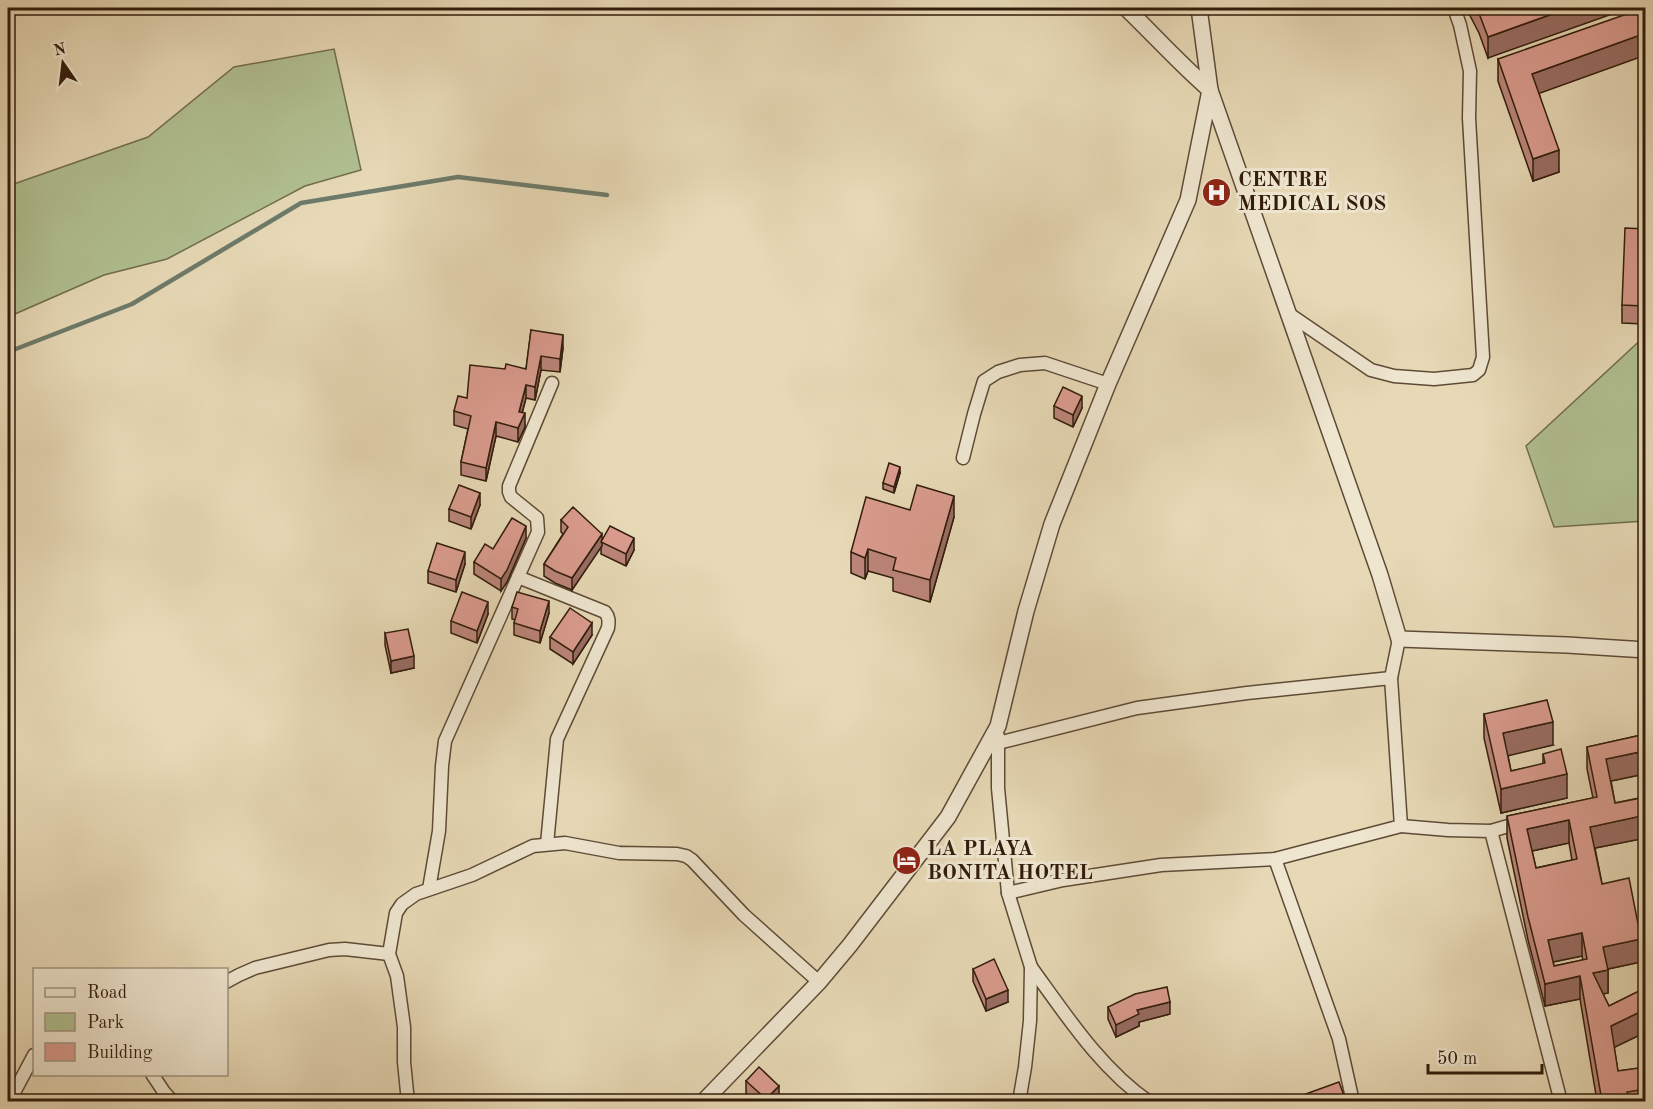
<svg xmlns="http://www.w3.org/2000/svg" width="1653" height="1109" font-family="'Old Standard TT',serif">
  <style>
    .green { fill: #b1c091; stroke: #716e4e; stroke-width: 1.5 }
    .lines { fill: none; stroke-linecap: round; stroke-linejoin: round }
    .stream { stroke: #6e7b6a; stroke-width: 4.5 }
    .minor-casing { stroke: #5e4b36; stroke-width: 15 }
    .tertiary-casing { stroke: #5e4b36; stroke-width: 18 }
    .minor { stroke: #efe6d0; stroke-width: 12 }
    .tertiary { stroke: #efe6d0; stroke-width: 15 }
    .wall { fill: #bc867b; stroke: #311c0b; stroke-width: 1.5; fill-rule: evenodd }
    .shaded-wall { fill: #996d64; stroke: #311c0b; stroke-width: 1.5 }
    .building { fill: #db9c8f; stroke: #311c0b; stroke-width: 1.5; fill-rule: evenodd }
    .labels { text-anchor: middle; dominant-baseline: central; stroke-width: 6; stroke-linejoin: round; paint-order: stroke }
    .poi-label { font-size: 21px; font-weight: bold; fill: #311c0b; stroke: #efe6d0; text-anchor: start }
  </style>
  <rect width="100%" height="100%" fill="#e7d9b6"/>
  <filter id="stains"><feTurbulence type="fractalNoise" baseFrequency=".00333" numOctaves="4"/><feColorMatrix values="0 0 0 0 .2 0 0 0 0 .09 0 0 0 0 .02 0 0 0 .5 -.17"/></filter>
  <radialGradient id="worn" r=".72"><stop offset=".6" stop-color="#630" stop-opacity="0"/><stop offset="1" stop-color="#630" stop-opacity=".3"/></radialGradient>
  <g class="green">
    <path d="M334,49L361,170L305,186L167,259L104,275L8,317V186L148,137L234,67Z"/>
    <path d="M1645,336V521L1554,527L1526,446Z"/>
  </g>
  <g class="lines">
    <path class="stream" d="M8,352L132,304L301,203L458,177L607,195"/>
    <defs>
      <g id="minor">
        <path d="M1289,314L1371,370L1394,376L1434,379L1473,375L1479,370L1483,357L1469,118L1470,71L1460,25L1454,8"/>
        <path d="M963,458L974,414L984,381L998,372L1020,365L1045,363L1108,384"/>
        <path d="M518,577L605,612C609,617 609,621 608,628L557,739L547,844"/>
        <path d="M998,736V788L1008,893L1031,967L1030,1021L1025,1067L1019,1102"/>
        <path d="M998,743L1137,708L1247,693L1391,678"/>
        <path d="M1401,826L1448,830L1491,831L1561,1102"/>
        <path d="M1491,831L1522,822"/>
        <path d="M1275,859L1339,1039L1353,1102"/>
        <path d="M429,889L439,831L442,766L445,741L538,532L537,518L511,497L509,492V486L552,383"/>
        <path d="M1008,893L1063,880L1161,865L1275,859L1401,826L1391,678L1399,639"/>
        <path d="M1031,967C1066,1015 1100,1068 1149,1102"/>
        <path d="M226,982L239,975L255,968L329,950L345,949L389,954"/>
        <path d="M152,1074L164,1092L173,1102"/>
        <path d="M9,1102L34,1055"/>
        <path d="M408,1102L404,1062V1027L397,976L389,954L396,913L402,904L416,894L472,875L533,846L565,843L619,853L677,854L686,856L692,860L744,915L819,982"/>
      </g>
      <g id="tertiary">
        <path d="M1199,8L1210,90L1380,575L1399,639L1567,645L1646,650"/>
        <path d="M703,1102L819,982L850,945L948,817L998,726L1026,611L1052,524L1108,384L1188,200L1210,90C1180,64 1154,35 1126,8"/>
      </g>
    </defs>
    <use href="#minor" class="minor-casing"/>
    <use href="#tertiary" class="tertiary-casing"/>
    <use href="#minor" class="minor"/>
    <use href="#tertiary" class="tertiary"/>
  </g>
  <g class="wall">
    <path d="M1466,8H1504L1488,58L1479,33Z"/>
    <path d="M1498,59L1539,93L1559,172L1533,181L1498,81Z"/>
    <path d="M1646,229V255L1643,324L1622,323V305Z"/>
    <path d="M531,330L563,348L560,372L541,370L535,400L526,398L522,413L525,427L518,442L496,436L486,481L461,475V462L468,429L454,425V411L467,398L505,369H526Z"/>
    <path d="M1054,406L1082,408L1073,427L1054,418Z"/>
    <path d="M900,473L894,493L883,489V483Z"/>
    <path d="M480,505L471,529L449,521V509Z"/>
    <path d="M910,510L954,517L930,602L893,591V578L868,571L865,579L851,573V552Z"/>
    <path d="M561,520L602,541L634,550L626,566L601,554V546L572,590L555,583L544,576V564L563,534L561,532Z"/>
    <path d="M526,538L507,582L501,591L474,574V562L493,549Z"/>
    <path d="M465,564L456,592L428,583V571Z"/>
    <path d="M512,607L549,613L540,643L514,635V623L515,620L512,619Z"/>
    <path d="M488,614L477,643L451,633V621Z"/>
    <path d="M385,633L414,668L391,673L385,645Z"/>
    <path d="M592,635L573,664L550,649V637Z"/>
    <path d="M1484,714L1553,745L1508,755L1511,771L1543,764V754L1567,798L1501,813L1484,738Z"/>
    <path d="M1646,734V838L1595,848L1602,884L1641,962L1608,969V993L1603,994L1609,1006L1640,991V986L1646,985V1032L1614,1047L1618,1071L1646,1067V1101H1597L1580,999L1545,1006L1528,940L1507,838V816L1593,798L1587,769V747ZM1640,775L1644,797L1615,803L1611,781ZM1569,843L1572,860L1536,868L1532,851ZM1582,956L1583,960L1554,966L1553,962Z"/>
    <path d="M973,969L1008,1002L986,1011L973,981Z"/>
    <path d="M1108,1007L1170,1014L1139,1022V1026L1116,1037L1108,1019Z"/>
    <path d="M746,1081L779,1097L775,1101H756L746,1093Z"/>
  </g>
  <g class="shaded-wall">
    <path d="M1569,8H1629L1488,58V37Z"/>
    <path d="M1646,33V55L1532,96V74Z"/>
    <path d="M1559,150V172L1533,181V159Z"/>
    <path d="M1646,237V255L1643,324V306Z"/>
    <path d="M563,335V348L560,372V359Z"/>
    <path d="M541,356V370L535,400V387Z"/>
    <path d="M526,385V398L519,425V412Z"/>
    <path d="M1082,396V408L1073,427V415Z"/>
    <path d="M525,413V427L518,442V428Z"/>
    <path d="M496,422V436L486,481V468Z"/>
    <path d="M900,467V473L894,493V487Z"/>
    <path d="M480,493V505L471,529V517Z"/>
    <path d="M954,496V517L930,602V580Z"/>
    <path d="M526,526V538L507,582L501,591V579Z"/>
    <path d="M602,534V546L572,590V578Z"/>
    <path d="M634,538V550L626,566V554Z"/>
    <path d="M868,549V571L865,579V558Z"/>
    <path d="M465,552V564L456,592V580Z"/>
    <path d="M549,601V613L540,643V631Z"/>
    <path d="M488,602V614L477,643V631Z"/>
    <path d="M592,623V635L573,664V652Z"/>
    <path d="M414,656V668L391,673V661Z"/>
    <path d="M1553,722V745L1503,757V733Z"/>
    <path d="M1640,752V775L1606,782V759Z"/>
    <path d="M1567,774V798L1501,813V789Z"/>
    <path d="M1646,815V838L1590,849V827Z"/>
    <path d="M1569,820V843L1527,852V829Z"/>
    <path d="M1582,933V956L1548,963V940Z"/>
    <path d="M1641,939V962L1603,970V947Z"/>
    <path d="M1608,970V993L1593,996V973Z"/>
    <path d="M1580,976V999L1545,1006V984Z"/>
    <path d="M1008,990V1002L986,1011V999Z"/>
    <path d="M1170,1002V1014L1139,1022V1026L1116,1037V1025L1137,1010Z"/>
    <path d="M1646,1009V1032L1611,1049V1026Z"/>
    <path d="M779,1086V1097L775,1101H766V1099Z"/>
  </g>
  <g class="building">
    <path d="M1477,8H1504L1505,10L1512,8H1569L1488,37Z"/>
    <path d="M1644,8H1646V33L1532,74L1559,150L1533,159L1498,59Z"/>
    <path d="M1625,228L1646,229L1643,306L1622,305Z"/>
    <path d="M531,330L563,335L560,359L541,356L535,387L526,385L519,412L525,413L518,428L496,422L486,468L461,462L471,416L454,411L458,396L467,398L470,365L505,369L506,364L526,369Z"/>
    <path d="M1063,387L1082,396L1073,415L1054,406Z"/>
    <path d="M889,463L900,467L894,487L883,483Z"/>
    <path d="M459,485L480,493L471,517L449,509Z"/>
    <path d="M917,485L954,496L930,580L893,570L896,558L868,549L865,558L851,552L866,497L910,510Z"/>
    <path d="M573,507L602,534L572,578L555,571L544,564L568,527L561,520Z"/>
    <path d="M512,518L526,526L507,570L501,579L474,562L485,544L493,549Z"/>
    <path d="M610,526L634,538L626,554L601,542Z"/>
    <path d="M437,543L465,552L456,580L428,571Z"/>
    <path d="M462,592L488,602L477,631L451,621Z"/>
    <path d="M517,592L549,601L540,631L514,623L518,609L512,607Z"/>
    <path d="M570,608L592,623L573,652L550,637Z"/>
    <path d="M408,629L414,656L391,661L385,633Z"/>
    <path d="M1547,700L1553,722L1503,733L1511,771L1545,763L1543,754L1561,749L1567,774L1501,789L1484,714Z"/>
    <path d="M1646,734V781L1640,752L1606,759L1615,803L1646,797V815L1590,827L1602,884L1629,878L1641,939L1603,947L1608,970L1593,973L1609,1006L1641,990L1640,986L1646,985V1009L1611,1026L1618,1071L1646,1067V1089L1627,1092L1629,1101H1602L1580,976L1545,984L1528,917L1507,816L1597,797L1587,747ZM1569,820L1577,859L1536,868L1527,829ZM1582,933L1587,959L1554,966L1548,940Z"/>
    <path d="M994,959L1008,990L986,999L973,969Z"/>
    <path d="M1167,987L1170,1002L1137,1010L1139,1014L1116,1025L1108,1007L1135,994Z"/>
    <path d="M759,1067L779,1086L766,1099L746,1081Z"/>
    <path d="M1339,1082L1346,1101H1305L1303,1095Z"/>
  </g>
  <defs>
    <symbol id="hospital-disc" viewBox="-11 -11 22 22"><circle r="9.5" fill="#8f2418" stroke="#efe6d0"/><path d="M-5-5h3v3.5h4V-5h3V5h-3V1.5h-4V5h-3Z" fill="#fff"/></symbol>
    <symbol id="hotel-disc" viewBox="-11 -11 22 22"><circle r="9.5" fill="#8f2418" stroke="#efe6d0"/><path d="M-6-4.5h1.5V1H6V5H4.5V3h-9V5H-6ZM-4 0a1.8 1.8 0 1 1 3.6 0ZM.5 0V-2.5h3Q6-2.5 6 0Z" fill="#fff"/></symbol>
  </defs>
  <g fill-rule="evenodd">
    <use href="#hospital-disc" x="1200" y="176" width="33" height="33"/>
    <use href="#hotel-disc" x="890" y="844" width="33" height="33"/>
  </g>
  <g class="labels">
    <g class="poi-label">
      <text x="1238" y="180">CENTRE<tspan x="1238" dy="24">MEDICAL SOS</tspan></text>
      <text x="927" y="849">LA PLAYA<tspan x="927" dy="24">BONITA HOTEL</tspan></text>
    </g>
  </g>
  <rect width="1653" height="1109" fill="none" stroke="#e7d9b6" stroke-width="30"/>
  <rect x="9" y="9" width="1635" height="1091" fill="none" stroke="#311c0b" stroke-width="3"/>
  <rect x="15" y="15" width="1623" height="1079" fill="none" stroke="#311c0b" stroke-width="1.5"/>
  <rect x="33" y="968" width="195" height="108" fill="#efe6d0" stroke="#a39581" stroke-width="1.5"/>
  <rect x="45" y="988" width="30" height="9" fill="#efe6d0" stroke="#a39581" stroke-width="1.5"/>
  <text x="87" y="998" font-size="18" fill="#311c0b">Road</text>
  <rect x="45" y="1013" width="30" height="18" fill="#b1c091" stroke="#a39581" stroke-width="1.5"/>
  <text x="87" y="1028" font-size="18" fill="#311c0b">Park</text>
  <rect x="45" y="1043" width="30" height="18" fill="#db9c8f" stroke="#a39581" stroke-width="1.5"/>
  <text x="87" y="1058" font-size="18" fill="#311c0b">Building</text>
  <g transform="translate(63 63) rotate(346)" stroke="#efe6d0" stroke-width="4.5" paint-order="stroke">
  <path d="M0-4.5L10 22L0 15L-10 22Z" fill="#311c0b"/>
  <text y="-9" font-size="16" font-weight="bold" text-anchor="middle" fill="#311c0b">N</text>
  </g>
  <path d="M1428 1064v9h114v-9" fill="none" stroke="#311c0b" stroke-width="3"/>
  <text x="1437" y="1064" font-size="18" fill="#311c0b" stroke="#efe6d0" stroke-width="4.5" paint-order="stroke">50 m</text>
  <rect width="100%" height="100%" filter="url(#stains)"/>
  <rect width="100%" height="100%" fill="url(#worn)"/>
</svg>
